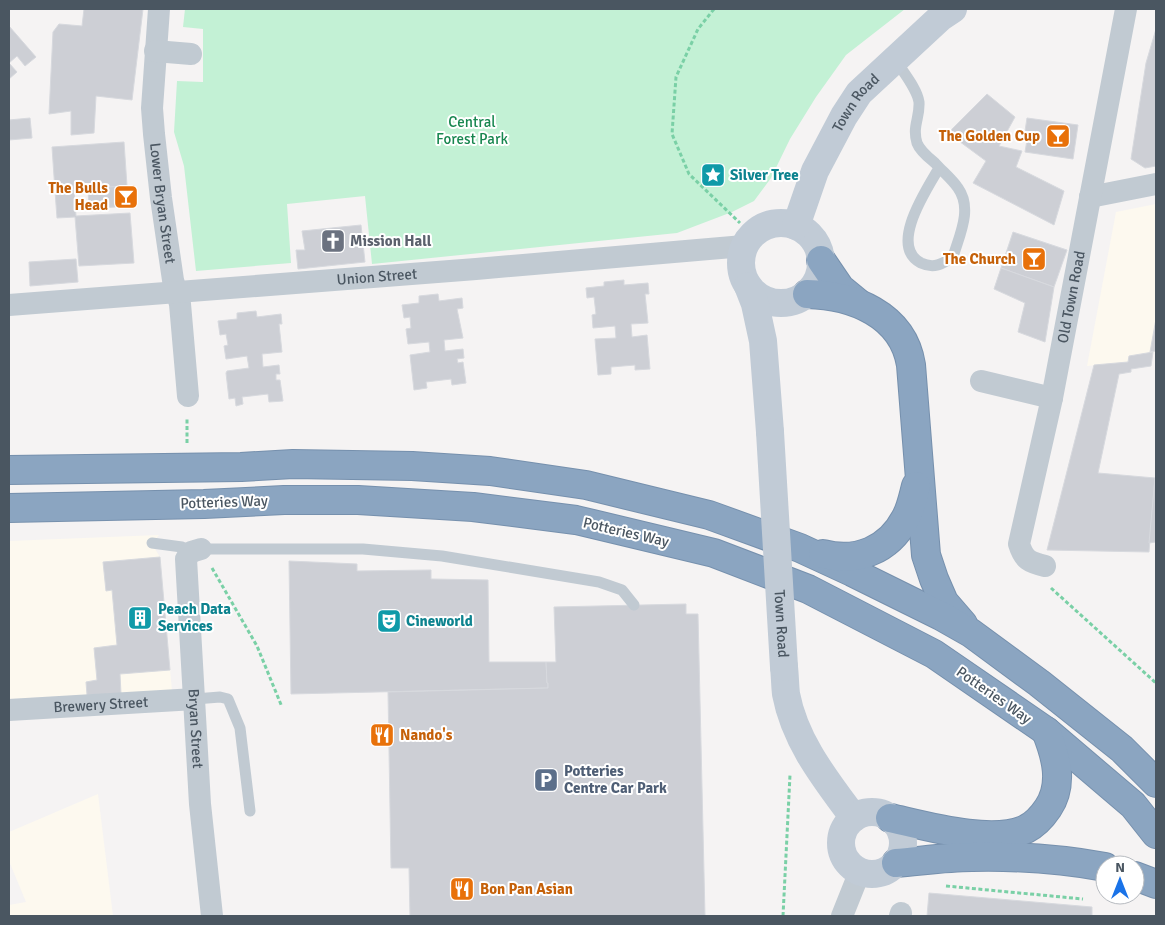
<svg xmlns="http://www.w3.org/2000/svg" width="1165" height="925" font-family="Signika,sans-serif">
  <style>
    .commercial { fill: #fdf9ef }
    .green { fill: #c3f1d5 }
    .building { fill: #cdcfd5; stroke: #d7d9de }
    .lines { fill: none; stroke-linecap: round; stroke-linejoin: round }
    .highway-casing { stroke: #7690ad; stroke-width: 30 }
    .path { stroke: #7ad0a6; stroke-width: 3; stroke-dasharray: 4 2.5; stroke-linecap: butt }
    .lane { stroke: #c1cad2; stroke-width: 11 }
    .street { stroke: #c1cad2; stroke-width: 22 }
    .secondary { stroke: #c1cbd6; stroke-width: 28 }
    .highway { stroke: #8ba5c1; stroke-width: 28 }
    .secondary-bridge { stroke: #c1cbd6; stroke-width: 28 }
    .labels { text-anchor: middle; dominant-baseline: central; stroke-width: 4; stroke-linejoin: round; paint-order: stroke }
    .street-label { font-size: 15px; fill: #4a5661; stroke: #fff }
    .park-label { font-size: 15px; fill: #17864f; stroke: #fff }
    .food-label { font-size: 15px; font-weight: bold; fill: #c56008; stroke: #fff; text-anchor: end }
    .culture-label { font-size: 15px; font-weight: bold; fill: #0d838f; stroke: #fff; text-anchor: start }
    .worship-label { font-size: 15px; font-weight: bold; fill: #5b616d; stroke: #fff; text-anchor: start }
    .service-label { font-size: 15px; font-weight: bold; fill: #4e5e75; stroke: #fff; text-anchor: start }
  </style>
  <rect width="100%" height="100%" fill="#f5f3f3"/>
  <g class="commercial">
    <path d="M1156,204V352L1129,356L1128,362L1087,366L1116,212Z"/>
    <path d="M159,535L152,544L160,557L172,691L9,699V541Z"/>
    <path d="M98,794L113,916H9V905L26,902L9,861V832Z"/>
  </g>
  <path class="green" d="M185,9H905L846,55L816,97L790,139L771,178L754,201L732,212L677,233L372,264L365,196L287,204L291,263L196,271L184,166L174,132L177,81L203,82V29L183,27Z"/>
  <g class="building">
    <path d="M84,9H143L132,100L96,96L94,133L71,135V111L49,114L53,32L59,24L82,26Z"/>
    <path d="M9,26L36,57L25,66L17,56L9,63L17,72L9,79Z"/>
    <path d="M1156,29V166L1145,168L1131,159L1146,63Z"/>
    <path d="M987,94L1015,117L999,146L1022,151L1016,167L1064,191L1054,225L973,183L986,161L948,133Z"/>
    <path d="M30,118L32,138L9,140V120Z"/>
    <path d="M1027,118L1078,125L1073,159L1025,152L1027,140L1039,141L1040,133L1025,131Z"/>
    <path d="M124,142L127,186L55,191L52,147Z"/>
    <path d="M127,186L128,206L89,209L88,188Z"/>
    <path d="M74,190L76,216L130,213L134,263L79,266L75,217L57,218L55,191Z"/>
    <path d="M361,225L365,262L298,269L296,250H305L302,231Z"/>
    <path d="M1013,232L1067,250L1054,287L1001,268Z"/>
    <path d="M76,259L78,282L30,286L29,262Z"/>
    <path d="M1001,268L1054,287L1045,342L1018,332L1025,303L994,289Z"/>
    <path d="M624,280V285L648,283L649,294H645L648,323L631,324L632,337L647,335L650,369L635,370V365L611,367V374L598,375L595,339L616,338L615,326L593,328L592,315L596,314L594,297L587,298L586,288L604,286V282Z"/>
    <path d="M438,294L439,301L462,298L463,308L457,309L463,338L444,340L445,351L463,349L464,358L457,359L458,363L463,362L466,383L452,385L451,379L426,382L427,388L414,390L410,355L430,352L429,342L408,344L406,329L411,328L410,317L404,318L402,305L419,303V296Z"/>
    <path d="M256,311L257,317L281,314L282,324H279L282,352L262,354L263,367L279,365L280,374H276V380H280L283,401L269,402L268,394L242,397L243,404L236,406L235,398L229,399L226,373L227,371L249,368L247,356L226,359L224,346L228,345L226,334L220,335L218,321L237,319V313Z"/>
    <path d="M1156,319V351L1150,352Z"/>
    <path d="M1153,352L1151,366L1131,369V372L1119,374L1098,473L1155,478L1149,552L1047,550L1094,365L1128,362L1129,356Z"/>
    <path d="M1155,478L1156,542L1149,543Z"/>
    <path d="M160,557L170,670L120,674L121,694L87,695L86,682L97,680L94,648L117,645L112,590L106,591L103,562Z"/>
    <path d="M289,561L357,564V571L431,570V579L488,580L489,662H546L547,683H548V688L291,694Z"/>
    <path d="M686,604V614H698L705,916H410L409,868H391L388,692L548,688V683H547L546,662H556L554,607Z"/>
    <path d="M929,893L1092,907V916H927Z"/>
  </g>
  <g class="lines">
    <defs>
      <g id="highway">
        <path d="M821,260L840,288L857,302"/>
        <path d="M807,294C852,295 903,314 911,365L926,555L934,579L944,602L963,624"/>
        <path d="M9,470L241,467L293,464L412,466L490,471L586,485L709,515L800,548L852,572L941,616L971,633L1039,683L1122,749L1156,783"/>
        <path d="M9,508L204,504L284,500H358L473,507L576,520L714,553L808,589L934,654L1046,731L1133,805L1156,834"/>
        <path d="M823,554C856,563 889,550 905,519C911,509 913,497 916,486"/>
        <path d="M890,818C926,826 992,845 1026,829C1036,824 1042,817 1048,808C1064,784 1056,756 1046,731"/>
        <path d="M896,863C921,861 947,857 972,857C1017,856 1061,859 1105,867"/>
        <path d="M1135,876L1156,884"/>
      </g>
    </defs>
    <use href="#highway" class="highway-casing"/>
    <g class="path">
      <path d="M714,9L698,29L676,77L672,134L689,174L740,223"/>
      <path d="M187,443V419"/>
      <path d="M212,568L257,646L282,707"/>
      <path d="M1051,588L1156,683"/>
      <path d="M946,886L1083,899"/>
      <path d="M783,916L790,775"/>
    </g>
    <g class="lane">
      <path d="M895,59C902,71 917,88 919,102C920,118 912,126 917,143C920,151 929,158 935,163C942,171 952,179 958,188C973,209 959,236 953,257C942,264 934,269 921,263C888,246 927,189 939,168"/>
      <path d="M152,543L182,547L191,552"/>
      <path d="M201,549H363L442,556L599,582L622,590L634,605"/>
      <path d="M195,699L220,697L228,699L240,728L250,811"/>
    </g>
    <g class="street">
      <path id="s1" d="M159,9L152,108L154,134L161,198L173,280L180,304L188,396"/>
      <path d="M155,51L191,54"/>
      <path d="M1090,197L1156,184"/>
      <path id="s2" d="M9,305L476,269L744,246"/>
      <path d="M981,381L1052,398"/>
      <path id="s3" d="M201,549L191,552L186,559L200,804L212,916"/>
      <path id="s4" d="M1045,566C1029,562 1024,560 1019,544L1052,398L1126,9"/>
      <path id="s5" d="M9,710L195,699"/>
      <path d="M842,916L860,871"/>
      <path d="M900,916L901,913"/>
    </g>
    <g class="secondary">
      <circle cx="781" cy="263" r="40"/>
      <path id="s6" d="M796,226L815,171L844,116L859,93L941,17L953,9"/>
      <path d="M748,286L755,304L763,341L770,432"/>
      <path d="M784,667C785,676 785,685 786,694C795,742 826,780 854,818"/>
      <circle cx="872" cy="843" r="31"/>
    </g>
    <use href="#highway" class="highway"/>
    <path class="secondary-bridge" id="s7" d="M770,432L784,667"/>
  </g>
  <defs>
    <symbol id="bar-square" viewBox="-11 -11 22 22"><rect x="-9" y="-9" width="18" height="18" rx="4" fill="#e8710a" stroke="#fff"/><path d="M-6-5H6L.8 .8V4.5H3.5V6h-7V4.5H-.8V.8Z" fill="#fff"/></symbol>
    <symbol id="sight-square" viewBox="-11 -11 22 22"><rect x="-9" y="-9" width="18" height="18" rx="4" fill="#0f9aa8" stroke="#fff"/><path d="M0-6L1.8-2.2L6-1.7L2.9 1.2L3.7 5.4L0 3.3L-3.7 5.4L-2.9 1.2L-6-1.7L-1.8-2.2Z" fill="#fff"/></symbol>
    <symbol id="church-square" viewBox="-11 -11 22 22"><rect x="-9" y="-9" width="18" height="18" rx="4" fill="#6b7280" stroke="#fff"/><path d="M-1.2-6h2.4v3.5h3.3v2.4h-3.3V6h-2.4V-.1h-3.3v-2.4h3.3Z" fill="#fff"/></symbol>
    <symbol id="building-square" viewBox="-11 -11 22 22"><rect x="-9" y="-9" width="18" height="18" rx="4" fill="#0f9aa8" stroke="#fff"/><path d="M-4-6H4V6H1V3H-1V6H-4ZM-2.5-4.3h1.7v1.8h-1.7ZM.8-4.3h1.7v1.8H.8ZM-2.5-1h1.7V.8h-1.7ZM.8-1h1.7V.8H.8Z" fill="#fff"/></symbol>
    <symbol id="theatre-square" viewBox="-11 -11 22 22"><rect x="-9" y="-9" width="18" height="18" rx="4" fill="#0f9aa8" stroke="#fff"/><path d="M-5-5.5Q0-4 5-5.5V0Q5 5 0 6Q-5 5-5 0ZM-3.3-2.5H-1v1.5H-3.3ZM1-2.5H3.3v1.5H1ZM-2.8 1Q0 5.5 2.8 1Z" fill="#fff"/></symbol>
    <symbol id="restaurant-square" viewBox="-11 -11 22 22"><rect x="-9" y="-9" width="18" height="18" rx="4" fill="#e8710a" stroke="#fff"/><path d="M-5-6h1v4h1v-4h1v4h1v-4h1v5L-1.5 .5V6h-2V.5L-5-1ZM5-6V6H3V1.5H1.5Q1.5-4 5-6Z" fill="#fff"/></symbol>
    <symbol id="parking-square" viewBox="-11 -11 22 22"><rect x="-9" y="-9" width="18" height="18" rx="4" fill="#5c6f8a" stroke="#fff"/><path d="M-3.5-5.5H1a3.5 3.5 0 0 1 0 7H-1V5.5H-3.5ZM-1-3.4V-.6H.8a1.4 1.4 0 0 0 0-2.8Z" fill="#fff"/></symbol>
  </defs>
  <g fill-rule="evenodd">
    <use href="#bar-square" x="1044" y="122" width="28" height="28"/>
    <use href="#sight-square" x="699" y="161" width="28" height="28"/>
    <use href="#bar-square" x="112" y="183" width="28" height="28"/>
    <use href="#church-square" x="319" y="227" width="28" height="28"/>
    <use href="#bar-square" x="1020" y="245" width="28" height="28"/>
    <use href="#building-square" x="126" y="604" width="28" height="28"/>
    <use href="#theatre-square" x="375" y="607" width="28" height="28"/>
    <use href="#restaurant-square" x="368" y="721" width="28" height="28"/>
    <use href="#parking-square" x="532" y="766" width="28" height="28"/>
    <use href="#restaurant-square" x="448" y="875" width="28" height="28"/>
  </g>
  <g class="labels">
    <g class="street-label">
      <text stroke="none"><textPath href="#s6" startOffset="138">Town Road</textPath></text>
      <text stroke="none"><textPath href="#s1" startOffset="195">Lower Bryan Street</textPath></text>
      <text stroke="none"><textPath href="#s2" startOffset="369">Union Street</textPath></text>
      <text stroke="none"><textPath href="#s4" startOffset="289">Old Town Road</textPath></text>
      <text transform="translate(224 502) rotate(-2)">Potteries Way</text>
      <text transform="translate(626 532) rotate(13)">Potteries Way</text>
      <text stroke="none"><textPath href="#s7" startOffset="192">Town Road</textPath></text>
      <text transform="translate(994 695) rotate(35)">Potteries Way</text>
      <text stroke="none"><textPath href="#s5" startOffset="92">Brewery Street</textPath></text>
      <text stroke="none"><textPath href="#s3" startOffset="189">Bryan Street</textPath></text>
    </g>
    <g class="park-label">
      <text x="472" y="122">Central<tspan x="472" dy="17">Forest Park</tspan></text>
    </g>
    <g class="food-label">
      <text x="1040" y="136">The Golden Cup</text>
      <text x="108" y="188">The Bulls<tspan x="108" dy="17">Head</tspan></text>
      <text x="1016" y="259">The Church</text>
      <text x="400" y="735" text-anchor="start">Nando's</text>
      <text x="480" y="889" text-anchor="start">Bon Pan Asian</text>
    </g>
    <g class="culture-label">
      <text x="730" y="175">Silver Tree</text>
      <text x="158" y="609">Peach Data<tspan x="158" dy="17">Services</tspan></text>
      <text x="406" y="621">Cineworld</text>
    </g>
    <g class="worship-label">
      <text x="350" y="241">Mission Hall</text>
    </g>
    <g class="service-label">
      <text x="564" y="771">Potteries<tspan x="564" dy="17">Centre Car Park</tspan></text>
    </g>
  </g>
  <rect width="1165" height="925" fill="none" stroke="#4a5661" stroke-width="20"/>
  <g transform="translate(1120 880)"><circle r="24" fill="#ffffff" stroke="#b7bbc0"/>
  <path d="M0-4L9 19L0 12L-9 19Z" fill="#1a73e8"/>
  <text y="-8" font-size="14" font-weight="bold" text-anchor="middle" fill="#4a5661">N</text>
  </g>
</svg>
